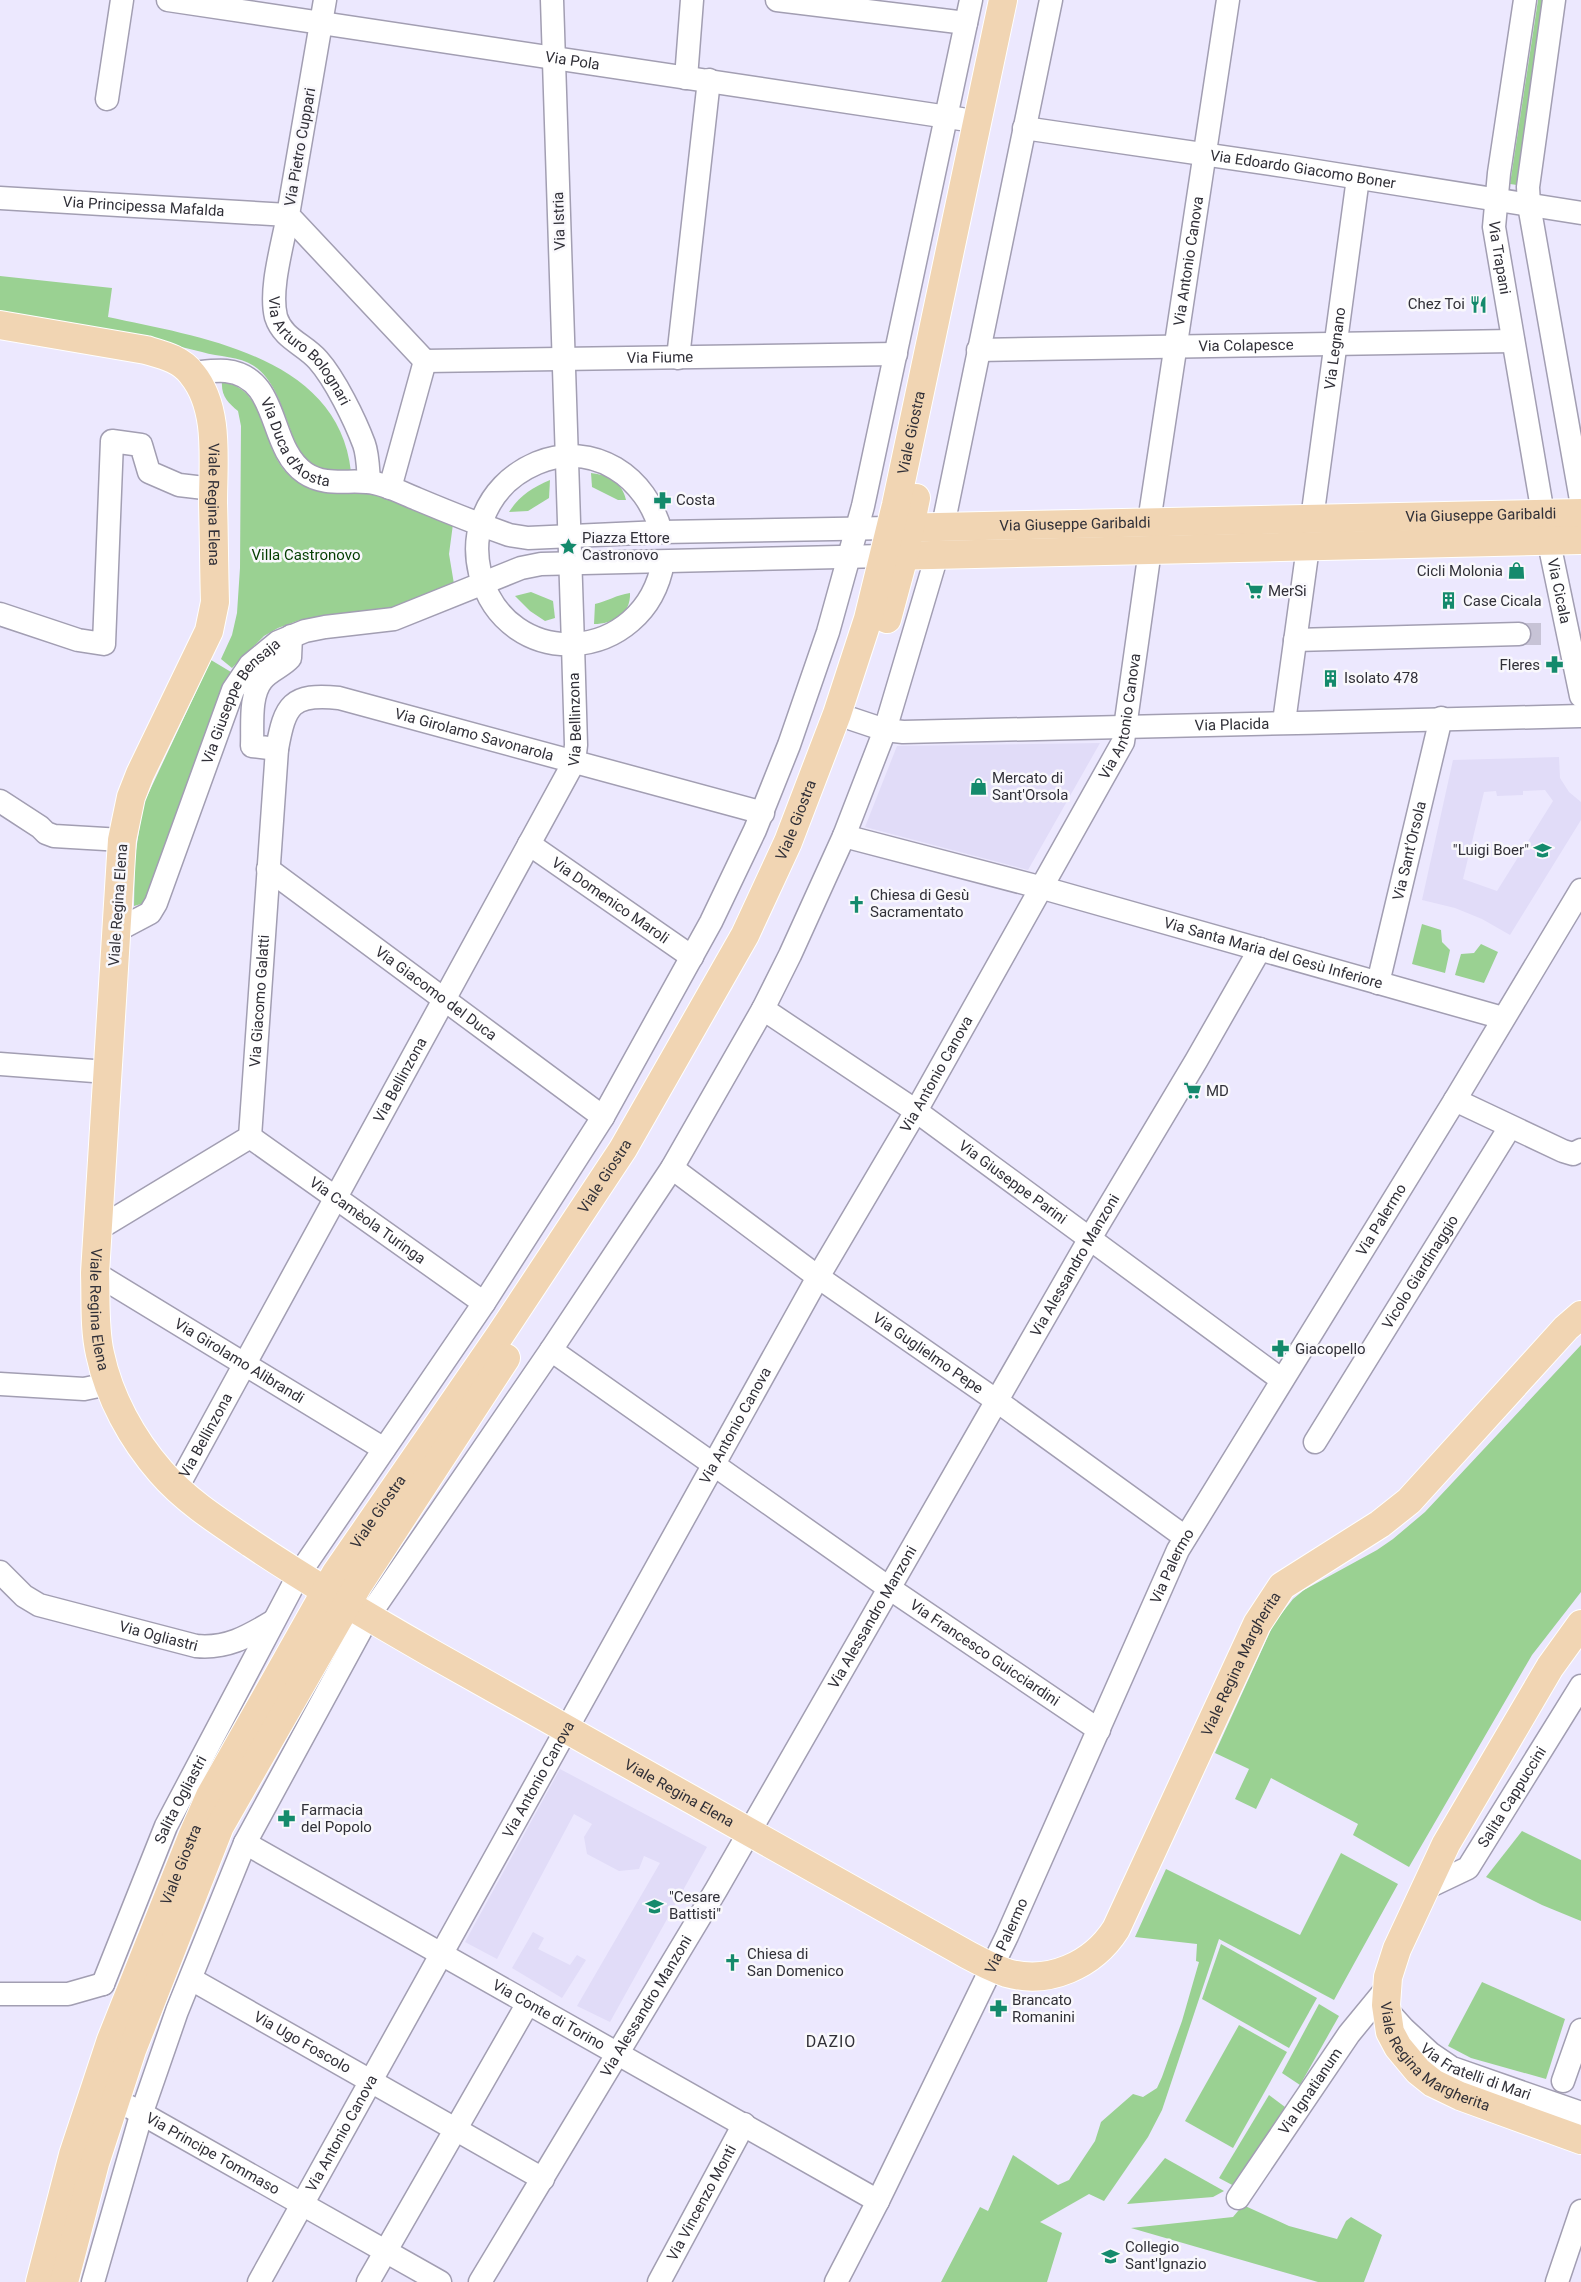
<svg xmlns="http://www.w3.org/2000/svg" width="1581" height="2282" font-family="Roboto,sans-serif">
  <style>
    .built { fill: #e1dcf8; fill-rule: evenodd }
    .green { fill: #9ad192 }
    .lines { fill: none; stroke-linecap: round; stroke-linejoin: round }
    .minor-tunnel { stroke: #c7c3d6; stroke-width: 22; stroke-dasharray: 22 11; stroke-linecap: butt }
    .minor-casing { stroke: #a29eb2; stroke-width: 25 }
    .major-casing { stroke: #fff; stroke-width: 30 }
    .minor { stroke: #fff; stroke-width: 22 }
    .major { stroke: #f1d5b3; stroke-width: 28 }
    .labels { text-anchor: middle; dominant-baseline: central; stroke-width: 5; stroke-linejoin: round; paint-order: stroke }
    .street-label { font-size: 15px; fill: #313038; stroke: #f9f8fc }
    .poi-label { font-size: 15px; fill: #313038; stroke: #f9f8fc; text-anchor: start }
    .park-label { font-size: 15px; fill: #043e00; stroke: #f9f8fc }
    .neighbourhood-label { font-size: 16px; letter-spacing: 1px; fill: #313038; stroke: #f9f8fc }
  </style>
  <rect width="100%" height="100%" fill="#ece8fe"/>
  <g class="built">
    <path d="M1100,743L1028,870L865,827L897,746Z"/>
    <path d="M1559,757L1560,778L1569,792L1581,802V820L1510,935L1482,919L1455,908L1422,900L1453,760ZM1545,790L1553,801L1497,891L1463,879L1484,792L1496,791L1497,796L1523,795V791Z"/>
    <path d="M560,1769L707,1847L610,2022L577,2006L660,1863L644,1856L639,1869L619,1871L587,1854L584,1837L592,1824L574,1814L497,1959L465,1942Z"/>
    <path d="M533,1932L544,1938L538,1949L570,1965L577,1955L586,1960L562,1998L512,1968Z"/>
  </g>
  <g class="green">
    <path d="M1538,0H1545L1517,185L1510,184Z"/>
    <path d="M0,276L112,288L108,317C200,337 339,356 351,472C342,471 333,471 324,469C284,460 292,392 254,366C239,356 219,357 202,352C137,335 67,326 0,314Z"/>
    <path d="M222,382C269,388 260,450 290,476C317,500 343,488 374,495C401,502 427,513 453,524L449,554L454,584L408,604L381,611L300,620L278,628L264,636L232,668L221,659L232,635L237,613L240,568L241,426L238,411C228,403 221,396 222,382Z"/>
    <path d="M591,473C608,475 622,482 626,500H618L592,487Z"/>
    <path d="M550,480L549,498L528,511L509,512C520,495 532,488 550,480Z"/>
    <path d="M531,592L553,601L555,618L545,621L530,611L515,596Z"/>
    <path d="M630,593C631,614 613,624 594,624L595,604C608,601 616,595 630,593Z"/>
    <path d="M211,660L231,672L215,706L148,902L134,906L135,857L143,805Z"/>
    <path d="M1422,924L1441,930L1442,942L1450,950L1445,973L1412,964Z"/>
    <path d="M1481,944L1498,952L1484,983L1455,975L1461,954L1474,953Z"/>
    <path d="M1581,1345V1592L1532,1655L1409,1867L1353,1835L1358,1824L1271,1778L1256,1809L1235,1799L1249,1769L1215,1753L1274,1623L1293,1599L1304,1590L1377,1550L1393,1539L1425,1512Z"/>
    <path d="M1522,1831L1581,1860V1921L1542,1905L1486,1877Z"/>
    <path d="M1341,1853L1398,1884L1334,2000L1219,1939L1162,2110L1148,2137L1104,2201L1089,2194L1040,2222L1062,2233L1047,2282H941L980,2207L988,2211L1013,2155L1058,2185L1069,2180L1095,2141L1101,2122L1133,2094L1143,2097L1157,2088L1162,2077L1182,2021L1199,1962L1196,1961L1197,1944L1135,1937L1166,1869L1300,1935Z"/>
    <path d="M1221,1944L1317,1998L1289,2048L1202,1999Z"/>
    <path d="M1482,1982L1565,2019L1546,2079L1471,2058L1448,2046Z"/>
    <path d="M1319,2004L1339,2016L1300,2085L1282,2073Z"/>
    <path d="M1239,2025L1287,2052L1233,2148L1185,2121Z"/>
    <path d="M1269,2095L1285,2107L1236,2187L1219,2178Z"/>
    <path d="M1165,2158L1224,2191L1213,2197L1127,2204Z"/>
    <path d="M1243,2205L1289,2226L1337,2239L1346,2221L1351,2217L1382,2235L1364,2282H1318L1131,2228L1233,2217Z"/>
  </g>
  <g class="lines">
    <path class="minor-tunnel" d="M1519,634H1549"/>
    <defs>
      <g id="minor">
        <path id="s1" d="M168,0L961,119"/>
        <path d="M325,0L288,215L425,361"/>
        <path d="M777,0L966,23"/>
        <path id="s2" d="M1525,0L1499,173L1494,227L1543,514L1581,696"/>
        <path d="M1554,0L1528,187L1529,205L1581,500"/>
        <path d="M686,78L692,0"/>
        <path d="M107,99L122,0"/>
        <path id="s3" d="M1024,128L1291,167L1581,213"/>
        <path id="s4" d="M0,198L288,215C283,244 269,289 276,317C283,339 304,344 318,360C335,379 355,420 364,444C368,455 368,469 369,482"/>
        <path id="s5" d="M978,350L1513,341"/>
        <path d="M678,358L709,80"/>
        <path id="s6" d="M425,361L896,354"/>
        <path id="s7" d="M192,373C203,372 215,370 226,371C281,377 267,447 305,473C324,486 346,480 367,482C384,483 402,493 417,499C448,512 478,524 509,535L528,538L661,532L890,528"/>
        <path d="M390,488L425,361"/>
        <path id="s8" d="M1312,519L1358,178"/>
        <path id="s9" d="M1149,522L1228,0"/>
        <path d="M661,532C647,477 594,440 537,463C511,474 491,494 482,521C476,537 476,556 480,573C506,674 645,665 663,562"/>
        <path d="M0,614L78,640L104,644L112,441L141,445L149,472L179,485L213,489"/>
        <path d="M1295,640L1519,634"/>
        <path id="s10" d="M852,719L885,730L903,732C1129,728 1355,721 1581,716"/>
        <path d="M1284,722L1308,547"/>
        <path d="M277,749L252,746C253,726 249,696 262,680C270,670 282,667 290,658L291,636"/>
        <path d="M0,801L40,827L46,833L54,836L122,840"/>
        <path id="s11" d="M844,836L1043,888L1503,1018"/>
        <path id="s12" d="M529,844L692,957"/>
        <path id="s13" d="M268,869L603,1117"/>
        <path id="s14" d="M116,931L150,913L156,903L233,690L250,665L278,642L305,631L325,627L394,619L521,568L541,564L884,556"/>
        <path id="s15" d="M1378,983L1441,718"/>
        <path id="s16" d="M763,1009L916,1111L1282,1380"/>
        <path d="M0,1064L107,1072"/>
        <path d="M1455,1100L1563,1151L1573,1154L1581,1150"/>
        <path id="s17" d="M250,1137L484,1303"/>
        <path id="s18" d="M672,1168L818,1277L997,1401L1185,1537"/>
        <path id="s19" d="M98,1229L250,1137L277,749C285,705 291,693 339,698L763,813"/>
        <path id="s20" d="M95,1273L384,1449"/>
        <path id="s21" d="M551,1350L889,1588L1099,1730"/>
        <path d="M0,1384L84,1389L108,1384"/>
        <path id="s22" d="M1315,1442L1510,1127"/>
        <path id="s23" d="M177,1488L574,762L576,745L573,645L552,0"/>
        <path id="s24" d="M0,1572L24,1596L39,1605L196,1646C226,1649 247,1637 272,1622"/>
        <path id="s25" d="M245,1843L878,2201"/>
        <path id="s26" d="M1426,1888L1468,1868L1581,1686"/>
        <path id="s27" d="M191,1979L543,2179"/>
        <path id="s28" d="M103,1984L166,1826L299,1574L484,1303L603,1117L711,922L755,830L789,745L828,632L863,506L971,0"/>
        <path d="M0,1994H68L103,1984"/>
        <path id="s29" d="M1386,2009L1404,2029L1430,2053L1452,2068L1581,2113"/>
        <path d="M1563,2081L1581,2030"/>
        <path id="s30" d="M130,2107L440,2282"/>
        <path id="s31" d="M1238,2198L1349,2034L1386,1989"/>
        <path d="M93,2282L142,2112L177,2011L245,1843L368,1617L551,1350L672,1168L763,1009L790,955L844,836L885,730L937,555L1051,0"/>
        <path id="s32" d="M259,2282L818,1277L916,1111L1123,742L1150,550"/>
        <path d="M368,2282L528,2003"/>
        <path id="s33" d="M480,2282L716,1890L1089,1240L1196,1061L1260,949"/>
        <path id="s34" d="M659,2282L744,2124"/>
        <path id="s35" d="M836,2282L878,2201L1007,1936L1178,1550L1455,1100L1581,890"/>
        <path d="M1557,2282L1581,2211"/>
      </g>
      <g id="major">
        <path id="s36" d="M0,325L146,350C163,355 181,359 192,374C220,408 213,461 213,503C214,536 214,569 215,602L209,631L140,774L131,797L122,840L95,1273C96,1300 94,1328 100,1354C109,1397 132,1439 161,1472C186,1501 221,1523 252,1544C310,1583 370,1618 431,1653C609,1755 789,1854 968,1955C981,1962 993,1968 1007,1973C1049,1985 1093,1965 1116,1929L1257,1624L1282,1586L1380,1524L1409,1501L1566,1328L1581,1315"/>
        <path id="s37" d="M893,528L1581,513"/>
        <path d="M888,556L1581,540"/>
        <path d="M887,619L904,556L916,498"/>
        <path id="s38" d="M1581,1624L1550,1667L1446,1844L1397,1949L1388,1977L1386,2005L1390,2032L1398,2047L1418,2071L1433,2083L1460,2096L1581,2140"/>
        <path id="s39" d="M40,2282L73,2155L111,2040L192,1837L210,1796L336,1573L500,1335L623,1149L745,935L788,842L837,714L868,619L896,505L1003,0"/>
        <path d="M64,2282L95,2163L132,2050L220,1826L358,1585L506,1358"/>
      </g>
    </defs>
    <use href="#minor" class="minor-casing"/>
    <use href="#major" class="major-casing"/>
    <use href="#minor" class="minor"/>
    <use href="#major" class="major"/>
  </g>
  <defs>
    <symbol id="restaurant-bare" viewBox="-9 -9 18 18"><path d="M-5-6h1v4h1v-4h1v4h1v-4h1v5L-1.5 .5V6h-2V.5L-5-1ZM5-6V6H3V1.5H1.5Q1.5-4 5-6Z" fill="#148a6c" stroke="#f9f8fc" stroke-width="2.5" paint-order="stroke"/></symbol>
    <symbol id="pharmacy-bare" viewBox="-9 -9 18 18"><path d="M-2-6h4v4h4v4h-4v4h-4v-4h-4v-4h4Z" fill="#148a6c" stroke="#f9f8fc" stroke-width="2.5" paint-order="stroke"/></symbol>
    <symbol id="sight-bare" viewBox="-9 -9 18 18"><path d="M0-6L1.8-2.2L6-1.7L2.9 1.2L3.7 5.4L0 3.3L-3.7 5.4L-2.9 1.2L-6-1.7L-1.8-2.2Z" fill="#148a6c" stroke="#f9f8fc" stroke-width="2.5" paint-order="stroke"/></symbol>
    <symbol id="shop-bare" viewBox="-9 -9 18 18"><path d="M-5-2.5h2.3a2.7 3.5 0 0 1 5.4 0H5L5.5 6h-11ZM-1.5-2.5h3a1.5 2.3 0 0 0-3 0Z" fill="#148a6c" stroke="#f9f8fc" stroke-width="2.5" paint-order="stroke"/></symbol>
    <symbol id="supermarket-bare" viewBox="-9 -9 18 18"><path d="M-6-5.5h2.5l.6 2H6L4.5 2H-2.5L-4.4-4H-6ZM-1.5 3.2a1.3 1.3 0 1 0 .1 0ZM3 3.2a1.3 1.3 0 1 0 .1 0Z" fill="#148a6c" stroke="#f9f8fc" stroke-width="2.5" paint-order="stroke"/></symbol>
    <symbol id="building-bare" viewBox="-9 -9 18 18"><path d="M-4-6H4V6H1V3H-1V6H-4ZM-2.5-4.3h1.7v1.8h-1.7ZM.8-4.3h1.7v1.8H.8ZM-2.5-1h1.7V.8h-1.7ZM.8-1h1.7V.8H.8Z" fill="#148a6c" stroke="#f9f8fc" stroke-width="2.5" paint-order="stroke"/></symbol>
    <symbol id="school-bare" viewBox="-9 -9 18 18"><path d="M0-5L7-2L0 1L-7-2ZM-4 1L0 2.5L4 1V4Q0 6-4 4Z" fill="#148a6c" stroke="#f9f8fc" stroke-width="2.5" paint-order="stroke"/></symbol>
    <symbol id="church-bare" viewBox="-9 -9 18 18"><path d="M-1.2-6h2.4v3.5h3.3v2.4h-3.3V6h-2.4V-.1h-3.3v-2.4h3.3Z" fill="#148a6c" stroke="#f9f8fc" stroke-width="2.5" paint-order="stroke"/></symbol>
  </defs>
  <g fill-rule="evenodd">
    <use href="#restaurant-bare" x="1466" y="292" width="25" height="25"/>
    <use href="#pharmacy-bare" x="650" y="488" width="25" height="25"/>
    <use href="#sight-bare" x="556" y="534" width="25" height="25"/>
    <use href="#shop-bare" x="1504" y="558" width="25" height="25"/>
    <use href="#supermarket-bare" x="1242" y="578" width="25" height="25"/>
    <use href="#building-bare" x="1436" y="588" width="25" height="25"/>
    <use href="#pharmacy-bare" x="1542" y="652" width="25" height="25"/>
    <use href="#building-bare" x="1318" y="666" width="25" height="25"/>
    <use href="#shop-bare" x="966" y="774" width="25" height="25"/>
    <use href="#school-bare" x="1530" y="838" width="25" height="25"/>
    <use href="#church-bare" x="844" y="892" width="25" height="25"/>
    <use href="#supermarket-bare" x="1180" y="1078" width="25" height="25"/>
    <use href="#pharmacy-bare" x="1268" y="1336" width="25" height="25"/>
    <use href="#pharmacy-bare" x="274" y="1806" width="25" height="25"/>
    <use href="#school-bare" x="642" y="1894" width="25" height="25"/>
    <use href="#church-bare" x="720" y="1950" width="25" height="25"/>
    <use href="#pharmacy-bare" x="986" y="1996" width="25" height="25"/>
    <use href="#school-bare" x="1098" y="2244" width="25" height="25"/>
  </g>
  <g class="labels">
    <g class="street-label">
      <text stroke="none"><textPath href="#s1" startOffset="409">Via Pola</textPath></text>
      <text transform="translate(300 147) rotate(-80)">Via Pietro Cuppari</text>
      <text stroke="none"><textPath href="#s3" startOffset="282">Via Edoardo Giacomo Boner</textPath></text>
      <text stroke="none"><textPath href="#s4" startOffset="144">Via Principessa Mafalda</textPath></text>
      <text transform="translate(559 221) rotate(-92)">Via Istria</text>
      <text stroke="none"><textPath href="#s2" startOffset="260">Via Trapani</textPath></text>
      <text stroke="none"><textPath href="#s9" startOffset="264">Via Antonio Canova</textPath></text>
      <text stroke="none"><textPath href="#s5" startOffset="268">Via Colapesce</textPath></text>
      <text stroke="none"><textPath href="#s8" startOffset="172">Via Legnano</textPath></text>
      <text stroke="none"><textPath href="#s4" startOffset="438">Via Arturo Bolognari</textPath></text>
      <text stroke="none"><textPath href="#s6" startOffset="235">Via Fiume</textPath></text>
      <text stroke="none"><textPath href="#s39" startOffset="2061">Viale Giostra</textPath></text>
      <text stroke="none"><textPath href="#s7" startOffset="140">Via Duca d'Aosta</textPath></text>
      <text stroke="none"><textPath href="#s36" startOffset="336">Viale Regina Elena</textPath></text>
      <text stroke="none"><textPath href="#s37" startOffset="588">Via Giuseppe Garibaldi</textPath></text>
      <text stroke="none"><textPath href="#s37" startOffset="182">Via Giuseppe Garibaldi</textPath></text>
      <text stroke="none"><textPath href="#s2" startOffset="599">Via Cicala</textPath></text>
      <text stroke="none"><textPath href="#s14" startOffset="271">Via Giuseppe Bensaja</textPath></text>
      <text stroke="none"><textPath href="#s32" startOffset="1790">Via Antonio Canova</textPath></text>
      <text stroke="none"><textPath href="#s23" startOffset="870">Via Bellinzona</textPath></text>
      <text stroke="none"><textPath href="#s10" startOffset="382">Via Placida</textPath></text>
      <text stroke="none"><textPath href="#s19" startOffset="802">Via Girolamo Savonarola</textPath></text>
      <text stroke="none"><textPath href="#s39" startOffset="1656">Viale Giostra</textPath></text>
      <text stroke="none"><textPath href="#s15" startOffset="136">Via Sant'Orsola</textPath></text>
      <text stroke="none"><textPath href="#s12" startOffset="99">Via Domenico Maroli</textPath></text>
      <text transform="translate(118 905) rotate(-86)">Viale Regina Elena</text>
      <text stroke="none"><textPath href="#s11" startOffset="445">Via Santa Maria del Gesù Inferiore</textPath></text>
      <text stroke="none"><textPath href="#s13" startOffset="209">Via Giacomo del Duca</textPath></text>
      <text stroke="none"><textPath href="#s19" startOffset="314">Via Giacomo Galatti</textPath></text>
      <text stroke="none"><textPath href="#s32" startOffset="1385">Via Antonio Canova</textPath></text>
      <text stroke="none"><textPath href="#s23" startOffset="465">Via Bellinzona</textPath></text>
      <text stroke="none"><textPath href="#s39" startOffset="1251">Viale Giostra</textPath></text>
      <text stroke="none"><textPath href="#s16" startOffset="304">Via Giuseppe Parini</textPath></text>
      <text stroke="none"><textPath href="#s17" startOffset="144">Via Camèola Turinga</textPath></text>
      <text stroke="none"><textPath href="#s35" startOffset="1196">Via Palermo</textPath></text>
      <text stroke="none"><textPath href="#s33" startOffset="1178">Via Alessandro Manzoni</textPath></text>
      <text stroke="none"><textPath href="#s22" startOffset="200">Vicolo Giardinaggio</textPath></text>
      <text stroke="none"><textPath href="#s36" startOffset="1161">Viale Regina Elena</textPath></text>
      <text stroke="none"><textPath href="#s18" startOffset="316">Via Guglielmo Pepe</textPath></text>
      <text stroke="none"><textPath href="#s20" startOffset="169">Via Girolamo Alibrandi</textPath></text>
      <text stroke="none"><textPath href="#s32" startOffset="980">Via Antonio Canova</textPath></text>
      <text stroke="none"><textPath href="#s23" startOffset="60">Via Bellinzona</textPath></text>
      <text stroke="none"><textPath href="#s39" startOffset="846">Viale Giostra</textPath></text>
      <text stroke="none"><textPath href="#s35" startOffset="791">Via Palermo</textPath></text>
      <text stroke="none"><textPath href="#s33" startOffset="772">Via Alessandro Manzoni</textPath></text>
      <text stroke="none"><textPath href="#s24" startOffset="175">Via Ogliastri</textPath></text>
      <text stroke="none"><textPath href="#s21" startOffset="529">Via Francesco Guicciardini</textPath></text>
      <text stroke="none"><textPath href="#s36" startOffset="2744">Viale Regina Margherita</textPath></text>
      <text stroke="none"><textPath href="#s32" startOffset="575">Via Antonio Canova</textPath></text>
      <text stroke="none"><textPath href="#s36" startOffset="1951">Viale Regina Elena</textPath></text>
      <text stroke="none"><textPath href="#s26" startOffset="130">Salita Cappuccini</textPath></text>
      <text stroke="none"><textPath href="#s28" startOffset="200">Salita Ogliastri</textPath></text>
      <text stroke="none"><textPath href="#s39" startOffset="441">Viale Giostra</textPath></text>
      <text stroke="none"><textPath href="#s35" startOffset="386">Via Palermo</textPath></text>
      <text stroke="none"><textPath href="#s33" startOffset="322">Via Alessandro Manzoni</textPath></text>
      <text stroke="none"><textPath href="#s25" startOffset="349">Via Conte di Torino</textPath></text>
      <text stroke="none"><textPath href="#s27" startOffset="128">Via Ugo Foscolo</textPath></text>
      <text stroke="none"><textPath href="#s38" startOffset="508">Viale Regina Margherita</textPath></text>
      <text stroke="none"><textPath href="#s29" startOffset="112">Via Fratelli di Mari</textPath></text>
      <text stroke="none"><textPath href="#s31" startOffset="129">Via Ignatianum</textPath></text>
      <text stroke="none"><textPath href="#s32" startOffset="170">Via Antonio Canova</textPath></text>
      <text stroke="none"><textPath href="#s30" startOffset="95">Via Principe Tommaso</textPath></text>
      <text stroke="none"><textPath href="#s34" startOffset="90">Via Vincenzo Monti</textPath></text>
    </g>
    <g class="poi-label">
      <text x="1465" y="304" text-anchor="end">Chez Toi</text>
      <text x="676" y="500">Costa</text>
      <text x="582" y="538">Piazza Ettore<tspan x="582" dy="17">Castronovo</tspan></text>
      <text x="1503" y="571" text-anchor="end">Cicli Molonia</text>
      <text x="1268" y="591">MerSi</text>
      <text x="1463" y="601">Case Cicala</text>
      <text x="1540" y="665" text-anchor="end">Fleres</text>
      <text x="1344" y="678">Isolato 478</text>
      <text x="992" y="778">Mercato di<tspan x="992" dy="17">Sant'Orsola</tspan></text>
      <text x="1529" y="850" text-anchor="end">"Luigi Boer"</text>
      <text x="870" y="895">Chiesa di Gesù<tspan x="870" dy="17">Sacramentato</tspan></text>
      <text x="1206" y="1091">MD</text>
      <text x="1295" y="1349">Giacopello</text>
      <text x="301" y="1810">Farmacia<tspan x="301" dy="17">del Popolo</tspan></text>
      <text x="669" y="1897">"Cesare<tspan x="669" dy="17">Battisti"</tspan></text>
      <text x="747" y="1954">Chiesa di<tspan x="747" dy="17">San Domenico</tspan></text>
      <text x="1012" y="2000">Brancato<tspan x="1012" dy="17">Romanini</tspan></text>
      <text x="1125" y="2247">Collegio<tspan x="1125" dy="17">Sant'Ignazio</tspan></text>
    </g>
    <g class="park-label">
      <text x="306" y="555">Villa Castronovo</text>
    </g>
    <g class="neighbourhood-label">
      <text x="831" y="2041">DAZIO</text>
    </g>
  </g>
</svg>
